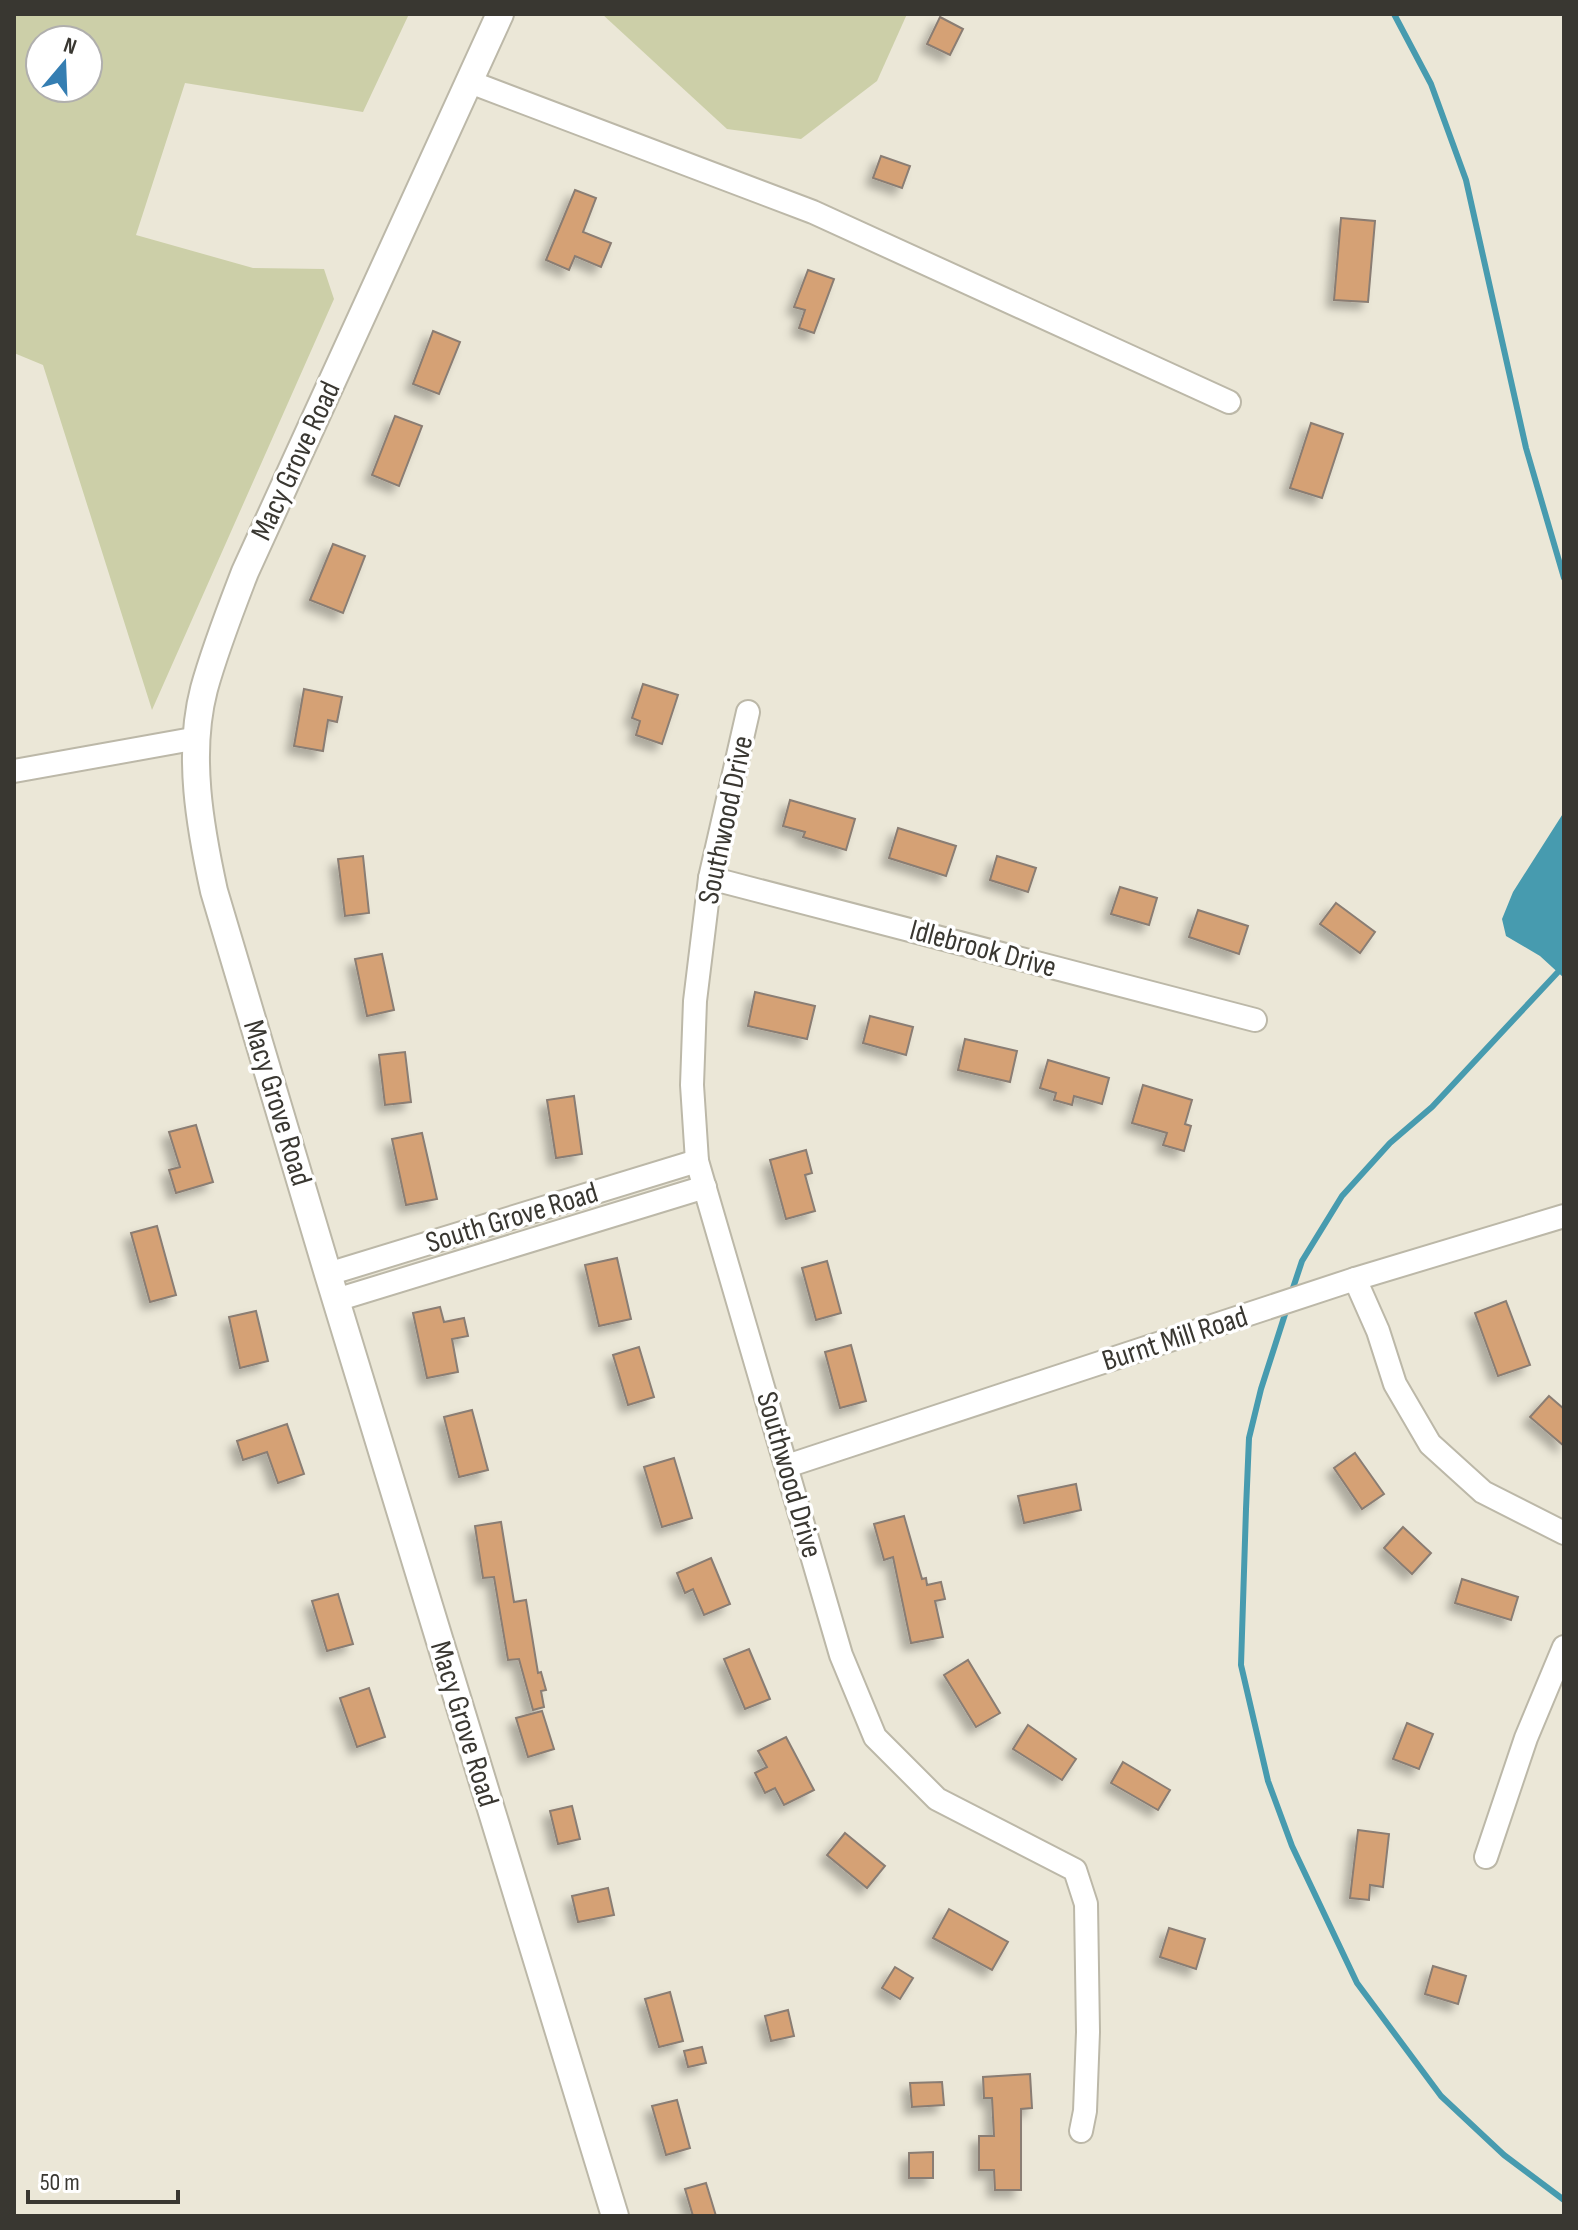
<svg xmlns="http://www.w3.org/2000/svg" width="1578" height="2230" font-family="'Sofia Sans Condensed',sans-serif">
  <style>
    .green { fill: #cccfa8; fill-rule: evenodd }
    .water { fill: #479baf }
    .lines { fill: none; stroke-linecap: round; stroke-linejoin: round }
    .stream { stroke: #479baf; stroke-width: 6 }
    .building { fill: #d5a174; stroke: #8a7d73; stroke-width: 2; filter: url(#shadow) }
    .minor-casing { stroke: #bcb8a8; stroke-width: 26 }
    .major-casing { stroke: #bcb8a8; stroke-width: 30 }
    .minor { stroke: #fff; stroke-width: 22 }
    .major { stroke: #fff; stroke-width: 26 }
    .labels { text-anchor: middle; dominant-baseline: central; stroke-width: 7; stroke-linejoin: round; paint-order: stroke }
    .street-label { font-size: 30px; fill: #393731; stroke: #fff }
  </style>
  <defs>
    <filter id="shadow"><feDropShadow dx="-7" dy="7" stdDeviation="4" flood-color="#0004"/></filter>
  </defs>
  <rect width="100%" height="100%" fill="#ebe7d7"/>
  <g class="green">
    <path d="M14,14H409L363,112L185,83L136,235L253,268L324,269L334,299L152,710L43,365L14,353ZM40,40H88V88H40Z"/>
    <path d="M602,14H907L877,81L801,139L727,129Z"/>
  </g>
  <path class="water" d="M1564,812V978L1540,956L1506,936L1502,919L1513,892Z"/>
  <g class="lines">
    <g class="stream">
      <path d="M1394,14L1431,84L1466,180L1526,448L1564,578"/>
      <path d="M1291,1294L1302,1261L1342,1196L1390,1143L1432,1107L1558,972L1564,960"/>
      <path d="M1287,1308L1261,1389L1249,1438L1246,1509L1241,1665L1268,1781L1292,1846L1357,1983L1441,2096L1504,2155L1564,2200"/>
    </g>
  </g>
  <g class="building">
    <path d="M940,17L963,29L950,55L927,44Z"/>
    <path d="M881,156L910,166L902,188L873,178Z"/>
    <path d="M575,190L596,198L583,232L611,243L601,267L575,256L569,270L546,260Z"/>
    <path d="M1341,218L1375,221L1368,302L1334,300Z"/>
    <path d="M808,270L834,279L814,333L799,328L805,310L794,307Z"/>
    <path d="M433,331L460,342L439,394L413,384Z"/>
    <path d="M395,416L422,426L399,486L372,475Z"/>
    <path d="M1311,423L1343,434L1322,498L1290,488Z"/>
    <path d="M333,544L365,556L343,613L310,600Z"/>
    <path d="M643,684L678,695L662,744L636,735L640,721L632,718Z"/>
    <path d="M304,689L342,697L337,722L328,720L323,751L294,746Z"/>
    <path d="M790,800L855,819L846,850L803,837L805,832L783,826Z"/>
    <path d="M898,828L956,846L946,876L889,858Z"/>
    <path d="M363,856L369,913L345,916L338,859Z"/>
    <path d="M997,856L1036,868L1028,892L990,880Z"/>
    <path d="M1120,887L1157,898L1149,925L1111,914Z"/>
    <path d="M1336,903L1375,932L1360,953L1320,924Z"/>
    <path d="M1198,910L1248,926L1239,954L1189,937Z"/>
    <path d="M382,954L394,1010L367,1016L355,959Z"/>
    <path d="M755,992L815,1006L807,1039L748,1026Z"/>
    <path d="M870,1016L913,1027L906,1055L863,1043Z"/>
    <path d="M965,1039L1017,1051L1010,1082L958,1070Z"/>
    <path d="M405,1052L411,1102L385,1105L379,1055Z"/>
    <path d="M1048,1060L1109,1078L1102,1104L1074,1096L1072,1105L1054,1100L1056,1093L1040,1088Z"/>
    <path d="M1143,1085L1192,1100L1185,1124L1191,1126L1184,1151L1163,1145L1167,1133L1132,1123Z"/>
    <path d="M574,1096L582,1154L556,1158L547,1100Z"/>
    <path d="M196,1125L213,1182L176,1193L169,1170L180,1167L169,1132Z"/>
    <path d="M422,1133L437,1199L406,1205L392,1139Z"/>
    <path d="M806,1150L812,1173L805,1175L815,1211L786,1219L770,1160Z"/>
    <path d="M157,1226L176,1295L150,1302L131,1233Z"/>
    <path d="M617,1258L631,1319L599,1326L585,1265Z"/>
    <path d="M827,1261L841,1313L816,1320L802,1268Z"/>
    <path d="M1506,1301L1530,1365L1498,1376L1475,1313Z"/>
    <path d="M440,1307L444,1322L464,1318L468,1336L452,1339L458,1372L427,1378L413,1313Z"/>
    <path d="M256,1311L268,1361L240,1368L229,1317Z"/>
    <path d="M851,1345L866,1401L840,1408L825,1352Z"/>
    <path d="M639,1347L654,1397L628,1405L613,1355Z"/>
    <path d="M1549,1396L1564,1409V1446L1530,1417Z"/>
    <path d="M472,1410L488,1470L459,1477L444,1417Z"/>
    <path d="M287,1424L304,1474L278,1483L267,1452L243,1460L237,1441Z"/>
    <path d="M1355,1453L1384,1494L1362,1509L1334,1468Z"/>
    <path d="M674,1458L692,1518L662,1527L644,1467Z"/>
    <path d="M1076,1484L1081,1510L1024,1523L1018,1496Z"/>
    <path d="M904,1516L922,1579L926,1578L927,1585L941,1582L945,1599L935,1601L943,1637L911,1643L893,1557L884,1560L874,1524Z"/>
    <path d="M501,1522L514,1602L526,1600L538,1673L541,1672L546,1690L541,1691L544,1707L533,1710L519,1659L508,1660L494,1577L483,1578L475,1526Z"/>
    <path d="M1403,1527L1431,1553L1412,1574L1384,1548Z"/>
    <path d="M711,1558L730,1604L704,1615L693,1589L685,1593L677,1573Z"/>
    <path d="M1462,1579L1518,1597L1511,1620L1455,1603Z"/>
    <path d="M338,1594L353,1644L327,1651L312,1601Z"/>
    <path d="M749,1649L770,1699L745,1709L724,1659Z"/>
    <path d="M968,1660L1000,1713L976,1727L944,1675Z"/>
    <path d="M369,1688L385,1737L357,1747L340,1698Z"/>
    <path d="M542,1711L554,1749L528,1757L516,1718Z"/>
    <path d="M1407,1723L1433,1734L1419,1769L1393,1759Z"/>
    <path d="M1028,1725L1076,1759L1062,1780L1013,1749Z"/>
    <path d="M786,1737L814,1790L784,1805L775,1788L765,1793L755,1773L767,1767L758,1751Z"/>
    <path d="M1123,1762L1170,1790L1158,1810L1111,1783Z"/>
    <path d="M572,1806L580,1839L558,1844L550,1811Z"/>
    <path d="M1358,1830L1389,1834L1383,1887L1370,1885L1369,1900L1350,1898Z"/>
    <path d="M845,1833L885,1866L867,1888L827,1855Z"/>
    <path d="M608,1888L614,1915L578,1922L572,1896Z"/>
    <path d="M949,1909L1008,1942L992,1970L933,1938Z"/>
    <path d="M1169,1928L1205,1939L1196,1969L1160,1957Z"/>
    <path d="M1433,1966L1466,1976L1458,2004L1425,1994Z"/>
    <path d="M895,1967L913,1978L900,1999L882,1988Z"/>
    <path d="M670,1992L683,2041L659,2047L645,1999Z"/>
    <path d="M788,2010L794,2036L771,2041L765,2016Z"/>
    <path d="M702,2047L706,2063L688,2067L684,2051Z"/>
    <path d="M1030,2074L1032,2108L1021,2109V2190H995L994,2170H979V2136H994L992,2098H984L983,2077Z"/>
    <path d="M942,2082L944,2105L912,2107L910,2083Z"/>
    <path d="M677,2100L690,2148L666,2155L652,2106Z"/>
    <path d="M933,2152V2178H909V2153Z"/>
    <path d="M706,2183L716,2216H693L685,2189Z"/>
  </g>
  <g class="lines">
    <defs>
      <g id="minor">
        <path d="M470,82L813,212L1229,402"/>
        <path d="M748,712L710,878L695,1001L692,1085L697,1161L841,1655L875,1737L937,1799L1075,1870L1086,1904L1088,2032L1085,2111L1081,2131"/>
        <path d="M14,771L198,738"/>
        <path d="M710,878L1255,1020"/>
        <path d="M328,1274L697,1161"/>
        <path d="M1355,1279L1378,1331L1395,1384L1430,1444L1483,1492L1564,1533"/>
        <path d="M336,1300L705,1187"/>
        <path d="M787,1466L1355,1279L1564,1216"/>
        <path d="M1486,1857L1526,1738L1564,1647"/>
      </g>
      <path id="major" d="M500,14L245,572C230,611 215,649 204,689C187,754 200,827 214,891L328,1274L615,2216"/>
    </defs>
    <use href="#minor" class="minor-casing"/>
    <use href="#major" class="major-casing"/>
    <use href="#minor" class="minor"/>
    <use href="#major" class="major"/>
  </g>
  <g class="labels">
    <g class="street-label">
      <text transform="translate(296 461) rotate(-65)">Macy Grove Road</text>
      <text transform="translate(726 820) rotate(-78)">Southwood Drive</text>
      <text transform="translate(983 949) rotate(15)">Idlebrook Drive</text>
      <text transform="translate(277 1103) rotate(73)">Macy Grove Road</text>
      <text transform="translate(512 1218) rotate(-17)">South Grove Road</text>
      <text transform="translate(1175 1339) rotate(-18)">Burnt Mill Road</text>
      <text transform="translate(789 1475) rotate(74)">Southwood Drive</text>
      <text transform="translate(464 1724) rotate(73)">Macy Grove Road</text>
    </g>
  </g>
  <rect width="1578" height="2230" fill="none" stroke="#393731" stroke-width="32"/>
  <g transform="translate(64 64) rotate(19)"><circle r="38" fill="#ffffff" stroke="#b0afad" stroke-width="2"/>
  <path d="M0-6L14 30L0 20L-14 30Z" fill="#357eb2"/>
  <text y="-12" font-size="22" font-weight="bold" text-anchor="middle" fill="#393731">N</text>
  </g>
  <path d="M28 2190v12h150v-12" fill="none" stroke="#393731" stroke-width="4"/>
  <text x="40" y="2190" font-size="24" fill="#393731" stroke="#ffffff" stroke-width="6" paint-order="stroke">50 m</text>
</svg>
